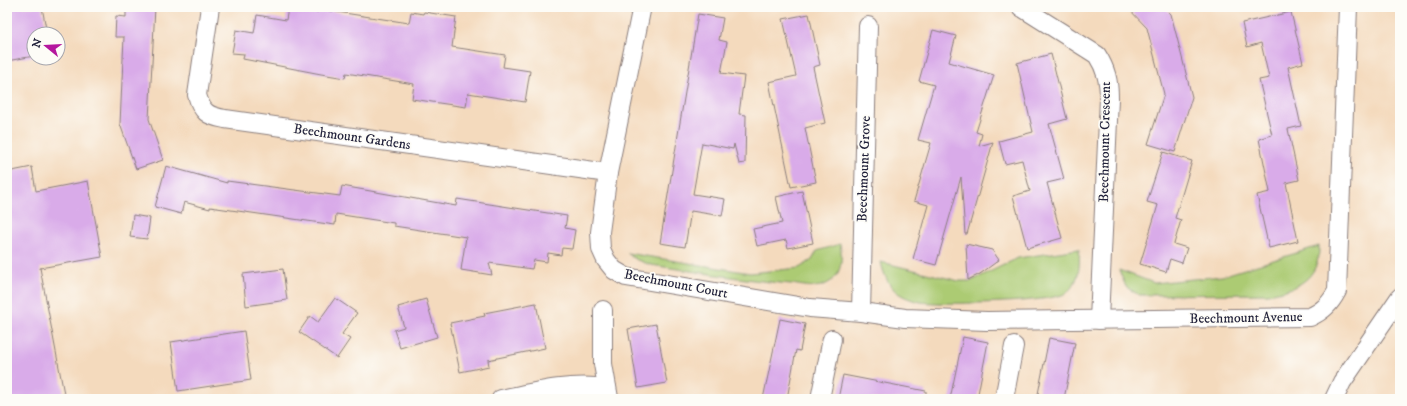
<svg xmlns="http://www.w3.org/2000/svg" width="1407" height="406" font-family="'IM FELL DW Pica',serif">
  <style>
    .green { fill: #accb73; stroke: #677657 }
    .building { fill: #d9abe9 }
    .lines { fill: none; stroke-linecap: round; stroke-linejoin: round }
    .street-casing { stroke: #8b7e7c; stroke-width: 20 }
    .street { stroke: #fff; stroke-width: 18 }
    .labels { text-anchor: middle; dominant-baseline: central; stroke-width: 3.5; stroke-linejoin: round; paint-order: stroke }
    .street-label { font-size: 14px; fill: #22223b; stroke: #fdfcf7 }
  </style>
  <rect width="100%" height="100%" fill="#fdfcf7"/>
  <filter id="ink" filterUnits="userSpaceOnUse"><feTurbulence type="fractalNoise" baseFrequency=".025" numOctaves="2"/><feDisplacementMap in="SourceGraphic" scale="8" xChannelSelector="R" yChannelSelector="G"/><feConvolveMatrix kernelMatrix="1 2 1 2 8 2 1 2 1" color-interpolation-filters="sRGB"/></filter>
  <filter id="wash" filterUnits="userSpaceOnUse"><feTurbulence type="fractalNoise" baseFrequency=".012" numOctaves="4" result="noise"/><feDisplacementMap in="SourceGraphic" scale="16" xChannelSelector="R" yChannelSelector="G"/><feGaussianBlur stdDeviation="0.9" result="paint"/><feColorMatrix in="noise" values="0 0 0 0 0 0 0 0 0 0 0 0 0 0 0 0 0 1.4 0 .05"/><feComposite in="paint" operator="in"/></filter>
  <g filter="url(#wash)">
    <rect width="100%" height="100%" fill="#f4dabd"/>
    <g class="green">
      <path d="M840,244C843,260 842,278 824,285C815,289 800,285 791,284C744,280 698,272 651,265L637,260L627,253L750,273L799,268L812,260L817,251Z"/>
      <path d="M1319,246C1320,280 1295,290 1267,294L1139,295L1126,287L1119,270L1154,283L1222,276Z"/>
      <path d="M1079,249C1080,266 1080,282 1066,293C1053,303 941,305 921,302C915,301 909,299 903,296C890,290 884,276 881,262L959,281H971L1018,258Z"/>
    </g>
    <g id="blocks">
      <g class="building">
        <path d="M7,7H42L47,34H34V56L7,61Z"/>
        <path d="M126,7H155L149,119L163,160L136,169L120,124L124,37H115L116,16L126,17Z"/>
        <path d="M1127,7H1164L1171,14L1192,97L1175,152L1148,144L1164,94L1147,28Z"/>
        <path d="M288,8L318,12V9L409,23L411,12L423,14L424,12L456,17L452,47L505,55L503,67L530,71L525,102L468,93L466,107L412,99L414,84L346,73L345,78L321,74L243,59L244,54L232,53L236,30L254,33L257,15L286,20Z"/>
        <path d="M1291,12L1303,63L1288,67L1301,126L1288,129L1299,180L1286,183L1298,241L1269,248L1257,195L1270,192L1259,139L1272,135L1259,80L1269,78L1261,43L1247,47L1242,23Z"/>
        <path d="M698,14L723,18L719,40L727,42L721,73L744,76L739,114L746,115L745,163L739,164L734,144L733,149L702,143L693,194L725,199L722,216L691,211L685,247L660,243Z"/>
        <path d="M809,14L820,65L813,67L825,123L805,128L816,182L791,187L769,82L796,76L783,19Z"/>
        <path d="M933,30L956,36L949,62L994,75L976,132L982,134L979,146L993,142L967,234H965L961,177L936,265L913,259L928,205L914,201L931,143L918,140L934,85L919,81Z"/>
        <path d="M1051,54L1067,119L1049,124L1064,179L1047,183L1062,238L1027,248L1013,196L1030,191L1022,160L1005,164L999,141L1033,132L1017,63Z"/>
        <path d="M1163,152L1192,161L1175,218L1181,220L1174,244L1187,248L1182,263L1170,259L1166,272L1140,264L1158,205L1147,202Z"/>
        <path d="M166,166L227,183V181L340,196L342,186L456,206L457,199L567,216L565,228L575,230L572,249L562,248L561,255L548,253L547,262L534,260L532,269L489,263L492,275L461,270L466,237L394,226V223L336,214L335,225L210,207V209L184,202L181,214L155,207Z"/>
        <path d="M32,167L36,191L88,181L102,257L40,268L65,399H7V172Z"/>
        <path d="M802,191L813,243L788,248L786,240L757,246L753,229L782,223L776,197Z"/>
        <path d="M133,215L150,218L147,239L130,237Z"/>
        <path d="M966,244L992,250L999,260L980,274L968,280Z"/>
        <path d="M283,269L287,300L246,306L243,274Z"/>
        <path d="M335,298L357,313L342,334L350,339L337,358L299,332L310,316L318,322Z"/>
        <path d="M426,299L437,337L400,348L394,330L404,327L398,307Z"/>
        <path d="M536,303L545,348L488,360L489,366L460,372L450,323L485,316L484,313Z"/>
        <path d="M780,319L805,324L800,351L796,350L787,399H763Z"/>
        <path d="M656,324L667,383L638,388L628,329Z"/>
        <path d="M244,331L251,380L178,391L171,342Z"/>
        <path d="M963,337L988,342L977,399H950Z"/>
        <path d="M1049,338L1075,343L1064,399H1037Z"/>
        <path d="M843,375L926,391V399H838Z"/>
      </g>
    </g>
  </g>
  <g filter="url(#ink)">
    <use href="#blocks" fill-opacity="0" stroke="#8b7e7c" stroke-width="1"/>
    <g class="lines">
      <defs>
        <g id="street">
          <path d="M210,7L197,95C202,112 207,116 225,119L608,173"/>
          <path d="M1021,7L1097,55C1106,69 1109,81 1109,98L1099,320"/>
          <path d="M641,11L608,173L600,232L601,249L606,260L614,270L626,277L810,308L861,312L905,318L987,321L1310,317C1323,311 1330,304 1337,291L1348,7"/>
          <path d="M603,310V364L609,398"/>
          <path d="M861,312L868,26"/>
          <path d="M501,399C538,391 569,383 607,388"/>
          <path d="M820,399L832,339"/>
          <path d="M1004,399L1014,346"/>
          <path d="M1334,399L1342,382L1400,297"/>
        </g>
      </defs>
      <use href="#street" class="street-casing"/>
      <use href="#street" class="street"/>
    </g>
  </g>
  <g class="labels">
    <g class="street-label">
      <text transform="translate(352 137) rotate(8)">Beechmount Gardens</text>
      <text transform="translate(1105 142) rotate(-89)">Beechmount Crescent</text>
      <text transform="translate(864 169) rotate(-88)">Beechmount Grove</text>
      <text transform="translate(676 284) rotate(11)">Beechmount Court</text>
      <text transform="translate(1246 318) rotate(-1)">Beechmount Avenue</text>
    </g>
  </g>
  <rect width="1407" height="406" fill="none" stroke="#fdfcf7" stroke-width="24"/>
  <g transform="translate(46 46) rotate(288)"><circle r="19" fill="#fdfcf7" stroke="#a5a5ac"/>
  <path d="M0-3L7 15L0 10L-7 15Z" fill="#b5179e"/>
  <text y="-6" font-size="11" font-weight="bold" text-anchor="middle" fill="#22223b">N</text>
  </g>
</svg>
